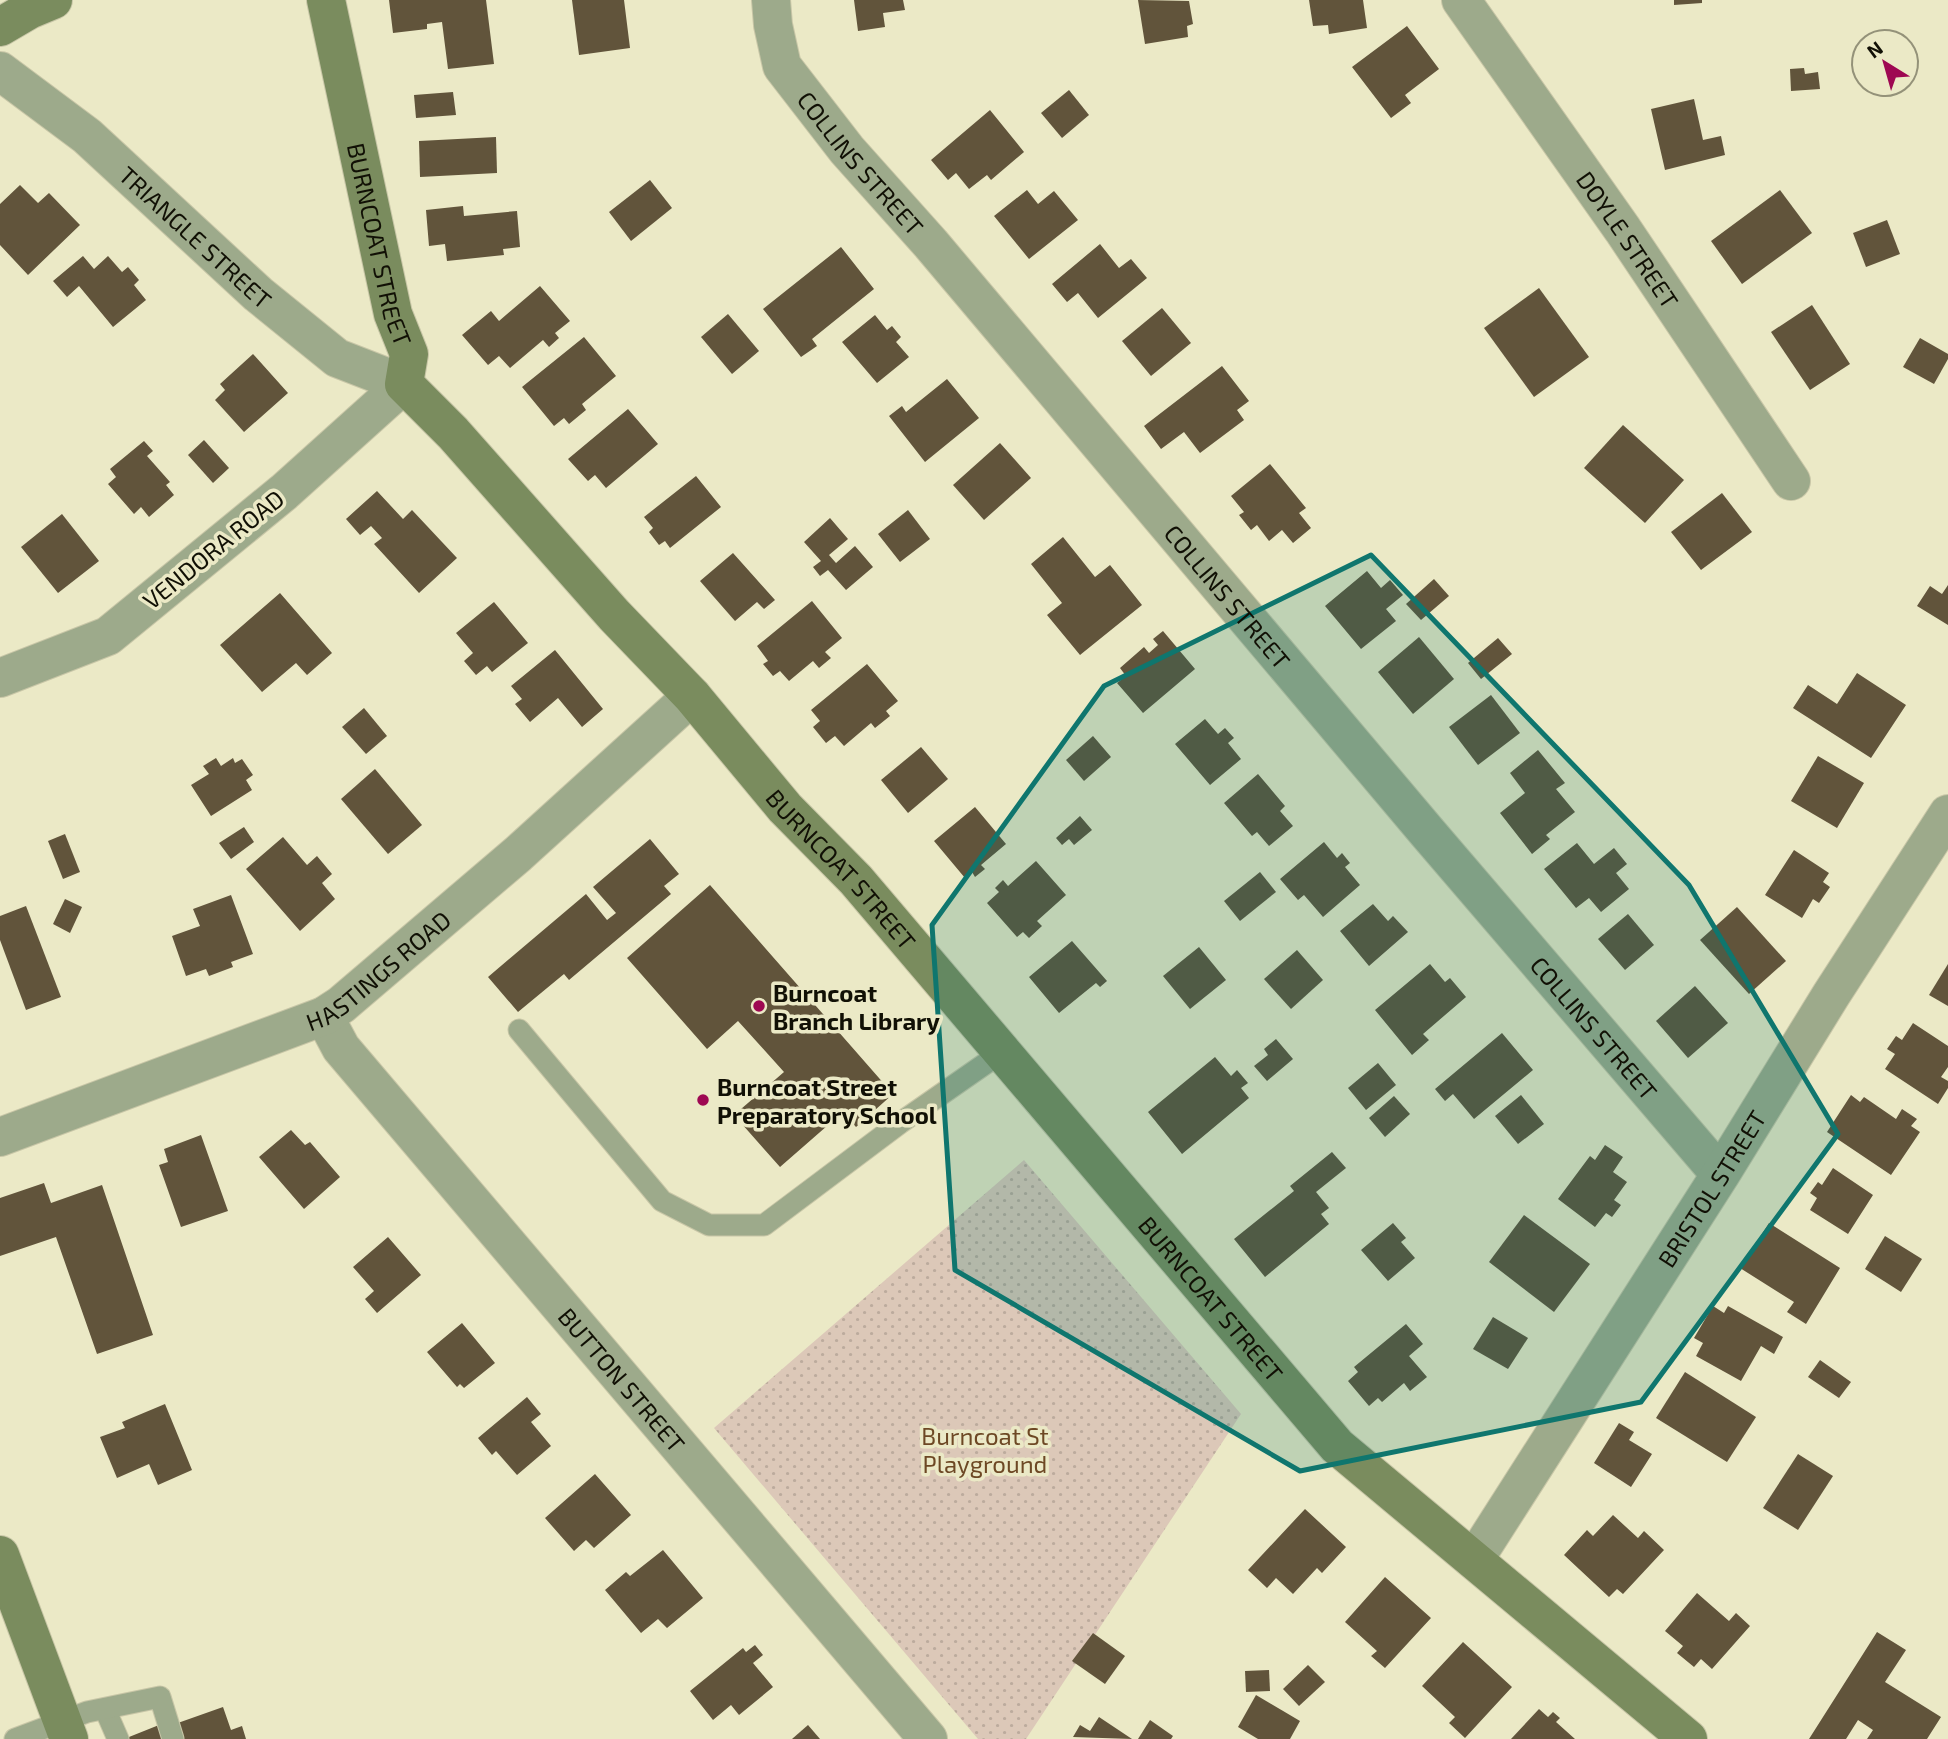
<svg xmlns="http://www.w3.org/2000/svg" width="1948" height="1739" font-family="'Exo 2',sans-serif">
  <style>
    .park { fill: url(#park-dots) }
    .building { fill: #61543b }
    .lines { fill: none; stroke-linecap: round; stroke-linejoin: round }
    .service-casing { stroke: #c8c6a7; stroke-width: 23 }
    .minor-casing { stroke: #c8c6a7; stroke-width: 40 }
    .secondary-casing { stroke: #c8c6a7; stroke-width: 40 }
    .service { stroke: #9daa8b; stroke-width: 21 }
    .minor { stroke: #9daa8b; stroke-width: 38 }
    .secondary { stroke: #7a8c5e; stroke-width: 38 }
    .marked { fill: #0f766e; fill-opacity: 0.2; stroke: #0f766e; stroke-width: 5; stroke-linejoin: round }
    .poi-dot { fill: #9e0852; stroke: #ebe9c6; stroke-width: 2.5 }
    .labels { text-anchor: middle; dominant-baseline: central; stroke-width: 7; stroke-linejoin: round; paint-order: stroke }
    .street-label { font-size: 24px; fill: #111005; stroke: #ebe9c6 }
    .poi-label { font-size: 24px; font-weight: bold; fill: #111005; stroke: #ebe9c6; text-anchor: start }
    .park-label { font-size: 24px; fill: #6d4824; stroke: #ebe9c6 }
  </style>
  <defs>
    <pattern id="park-dots" width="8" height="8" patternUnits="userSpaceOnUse" patternTransform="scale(1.75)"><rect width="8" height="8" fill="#dcc8b8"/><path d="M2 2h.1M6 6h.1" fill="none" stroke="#bcab9d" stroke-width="1.8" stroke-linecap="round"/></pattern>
  </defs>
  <rect width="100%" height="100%" fill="#ebe9c6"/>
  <path class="park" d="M1024,1160L1241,1414L1026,1739H978L714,1428Z"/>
  <g class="building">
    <path d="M389,0H486L494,64L448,69L442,22L427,24V29L393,33Z"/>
    <path d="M572,0H624L630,48L579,55Z"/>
    <path d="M854,0H903L905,10L883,13L885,27L858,31Z"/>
    <path d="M1138,0L1189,1L1193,24L1187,26L1188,37L1145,44Z"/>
    <path d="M1309,0H1363L1367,28L1329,34L1328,25L1313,26Z"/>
    <path d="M1674,0H1702V3L1674,5Z"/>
    <path d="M1407,26L1439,69L1405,95L1411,103L1391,118L1352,67Z"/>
    <path d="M1804,68L1805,74L1818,72L1820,89L1791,91L1790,69Z"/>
    <path d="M1069,90L1089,115L1062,138L1041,113Z"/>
    <path d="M453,92L456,115L416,118L414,95Z"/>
    <path d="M1694,99L1703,140L1721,136L1725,155L1665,170L1651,109Z"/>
    <path d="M990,110L1024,152L991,180L987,175L969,189L956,173L948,180L931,160Z"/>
    <path d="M496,137L497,173L420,177L419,141Z"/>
    <path d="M650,180L672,208L631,241L609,212Z"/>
    <path d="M20,185L38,203L49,193L80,225L28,275L0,245V204Z"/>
    <path d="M1027,190L1038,204L1054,191L1078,220L1029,259L994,216Z"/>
    <path d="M1780,190L1812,233L1742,284L1711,241Z"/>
    <path d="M463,206L464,216L517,211L520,247L503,249L504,255L447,261L445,244L429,246L426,210Z"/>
    <path d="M1887,220L1900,254L1866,267L1853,233Z"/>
    <path d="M1100,244L1119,268L1131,259L1147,278L1098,318L1078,293L1067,302L1052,284Z"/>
    <path d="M841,247L874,289L812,339L817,346L801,357L763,309Z"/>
    <path d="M83,256L94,269L108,256L122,272L128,267L139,280L134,285L146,300L113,327L79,286L67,297L53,281Z"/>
    <path d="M540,286L570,321L555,333L559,338L549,347L543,340L510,368L499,356L488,365L462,335L491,311L499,321Z"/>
    <path d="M1539,288L1589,357L1534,397L1484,328Z"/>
    <path d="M1812,305L1850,364L1810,390L1771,332Z"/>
    <path d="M1162,308L1191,343L1151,376L1122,341Z"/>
    <path d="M728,314L759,351L732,374L701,337Z"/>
    <path d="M875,315L887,330L892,326L901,337L896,342L909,357L877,383L842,342Z"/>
    <path d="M584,337L616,376L582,404L586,410L569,424L564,418L554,426L522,387Z"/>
    <path d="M1920,338L1948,354V359L1934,384L1903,367Z"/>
    <path d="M253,354L288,393L244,432L215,400L225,390L220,384Z"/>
    <path d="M1222,366L1249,401L1237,410L1244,420L1200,453L1184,432L1161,449L1144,426Z"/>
    <path d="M947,379L979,418L925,462L889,416L902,406L906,412Z"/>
    <path d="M628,409L658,444L606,488L595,475L588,481L568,459Z"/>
    <path d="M1623,425L1684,480L1645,523L1584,468Z"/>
    <path d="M204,440L229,468L213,483L188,455Z"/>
    <path d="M144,441L153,451L147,456L170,482L166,485L174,495L149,517L141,507L134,514L108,484L116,477L110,469Z"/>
    <path d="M1000,443L1031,478L984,520L953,485Z"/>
    <path d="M1270,464L1306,508L1299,513L1311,528L1293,543L1282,530L1269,541L1257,525L1251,530L1239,515L1244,512L1231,496Z"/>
    <path d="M696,476L721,507L670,548L665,541L659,545L649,532L653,528L644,517Z"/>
    <path d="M377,491L403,519L412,510L457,558L419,593L374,544L382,538L371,526L360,535L346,519Z"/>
    <path d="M1722,493L1752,532L1701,570L1671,532Z"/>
    <path d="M908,510L930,539L900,562L878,534Z"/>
    <path d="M62,514L99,561L58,593L21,547Z"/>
    <path d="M830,518L848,539L829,555L836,563L855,546L873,567L846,590L828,570L820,576L813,567L821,561L804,542Z"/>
    <path d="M1063,537L1095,577L1110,565L1142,605L1080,655L1047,615L1062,603L1031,564Z"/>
    <path d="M733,553L775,600L764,609L757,602L735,621L700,581Z"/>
    <path d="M1367,571L1381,588L1390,580L1403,595L1386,609L1396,621L1361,649L1325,606Z"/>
    <path d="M1434,579L1449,596L1421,620L1406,604Z"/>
    <path d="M1948,585V625L1917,606L1930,586L1942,594Z"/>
    <path d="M280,593L332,653L307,675L296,663L262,692L220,645Z"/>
    <path d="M812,601L842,638L825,652L831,658L819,668L813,661L789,681L780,671L773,676L763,664L768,661L757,646Z"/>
    <path d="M494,602L528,643L492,672L487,666L476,675L464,661L473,653L456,633Z"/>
    <path d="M1163,631L1195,669L1143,713L1117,683L1126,676L1120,668L1144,647L1149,653L1158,645L1153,639Z"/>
    <path d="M1419,637L1454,679L1413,714L1378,672Z"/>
    <path d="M1498,638L1512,654L1481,679L1468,663Z"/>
    <path d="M555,650L603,709L582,727L558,698L530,722L515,704L522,699L511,686Z"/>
    <path d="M867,664L898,701L886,711L890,716L875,728L871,723L844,746L835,736L826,743L813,727L820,721L811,710Z"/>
    <path d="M1857,673L1906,705L1871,758L1793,708L1808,685L1837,704Z"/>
    <path d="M1491,695L1520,733L1478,765L1449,727Z"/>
    <path d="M364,708L387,736L366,754L342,727Z"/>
    <path d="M1205,719L1218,734L1225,728L1234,738L1228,743L1241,759L1210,785L1175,744Z"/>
    <path d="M1093,736L1111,757L1084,781L1066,760Z"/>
    <path d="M921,747L948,779L908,813L881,780Z"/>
    <path d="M1538,750L1565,783L1556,789L1575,812L1546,835L1550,839L1532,854L1500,813L1525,793L1510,773Z"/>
    <path d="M1818,756L1864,783L1837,828L1791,801Z"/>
    <path d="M216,758L221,766L233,758L235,763L242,759L253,775L246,780L252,790L211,816L191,785L209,774L203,766Z"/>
    <path d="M375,769L422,825L388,854L341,799Z"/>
    <path d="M1258,774L1285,806L1280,811L1293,826L1269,846L1257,832L1252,836L1224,803Z"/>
    <path d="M975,807L1006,844L981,865L985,869L975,877L972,872L965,878L934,841Z"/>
    <path d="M1080,816L1092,830L1074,845L1069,839L1062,845L1056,838Z"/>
    <path d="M244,827L254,842L231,859L219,843Z"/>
    <path d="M65,834L80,872L63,879L48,841Z"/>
    <path d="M283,837L307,865L317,856L332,874L322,883L335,899L300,931L246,869Z"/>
    <path d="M650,839L679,874L664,886L671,894L569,980L564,974L518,1012L488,977L586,894L607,920L616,913L593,887Z"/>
    <path d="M1324,842L1337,858L1342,853L1350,863L1345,867L1360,885L1323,917L1304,895L1298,900L1280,879Z"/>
    <path d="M1577,843L1594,864L1614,848L1627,864L1616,873L1629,889L1601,912L1589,898L1576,908L1544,869Z"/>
    <path d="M1794,850L1829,873L1823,882L1830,887L1819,903L1813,899L1802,918L1765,895Z"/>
    <path d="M1036,861L1066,895L1037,921L1042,926L1029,938L1023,932L1017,937L987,903L999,892L995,888L1003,880L1008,886Z"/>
    <path d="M1260,872L1276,892L1240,921L1224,901Z"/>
    <path d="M710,885L893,1094L856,1127L843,1112L780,1167L734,1115L784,1072L738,1021L707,1049L627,958Z"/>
    <path d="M231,895L253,954L231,962L233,967L209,976L206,969L186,976L172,936L200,926L193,909Z"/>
    <path d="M65,899L82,907L70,933L53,924Z"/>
    <path d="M1373,904L1388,921L1393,916L1408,932L1369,966L1340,931Z"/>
    <path d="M26,906L61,997L26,1010L0,940V916Z"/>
    <path d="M1737,907L1786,961L1749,994L1700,940Z"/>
    <path d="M1628,914L1654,945L1625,970L1598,939Z"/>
    <path d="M1072,941L1107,981L1100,987L1096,983L1059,1013L1029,977Z"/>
    <path d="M1199,947L1226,980L1190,1009L1163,976Z"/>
    <path d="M1297,950L1323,980L1291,1009L1264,979Z"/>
    <path d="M1430,964L1445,982L1450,978L1466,997L1423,1034L1429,1040L1412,1055L1375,1010Z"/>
    <path d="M1948,964V1006L1929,995Z"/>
    <path d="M1695,986L1728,1023L1688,1058L1656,1021Z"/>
    <path d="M1913,1023L1948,1046V1067L1941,1077L1948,1081V1088L1938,1104L1885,1069L1895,1054L1887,1049L1896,1036L1902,1040Z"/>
    <path d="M1502,1033L1533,1070L1474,1119L1453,1094L1445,1101L1435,1089Z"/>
    <path d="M1276,1039L1293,1059L1267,1081L1254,1066L1268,1055L1264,1049Z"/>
    <path d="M1215,1057L1231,1076L1237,1070L1248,1083L1241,1088L1249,1098L1182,1154L1148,1112Z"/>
    <path d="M1378,1063L1396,1085L1366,1110L1348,1088Z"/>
    <path d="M1521,1095L1544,1124L1518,1144L1495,1116Z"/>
    <path d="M1851,1095L1860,1102L1864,1097L1896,1119L1902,1109L1917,1119L1911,1126L1920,1132L1891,1175L1827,1132Z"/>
    <path d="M1394,1096L1410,1114L1385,1137L1369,1118Z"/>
    <path d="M291,1130L305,1145L310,1142L340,1177L304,1209L259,1157Z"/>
    <path d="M201,1135L228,1211L181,1227L159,1165L168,1162L164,1149Z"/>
    <path d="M1605,1145L1623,1157L1613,1172L1627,1182L1614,1200L1621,1205L1612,1217L1606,1213L1595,1227L1558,1199L1590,1156L1595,1160Z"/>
    <path d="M1332,1152L1346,1168L1316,1192L1329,1208L1321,1214L1329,1224L1265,1277L1234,1239L1294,1191L1290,1186Z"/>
    <path d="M1833,1168L1873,1195L1848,1234L1810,1210L1817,1198L1810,1193L1818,1182L1822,1185Z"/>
    <path d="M44,1183L51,1203L102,1185L153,1335L97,1354L56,1237L0,1256V1198Z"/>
    <path d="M1524,1215L1590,1264L1554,1312L1489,1262Z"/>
    <path d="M1393,1223L1406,1238L1401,1242L1415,1258L1388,1281L1361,1250Z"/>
    <path d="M1769,1223L1840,1268L1806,1324L1787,1312L1794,1302L1740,1268Z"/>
    <path d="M1885,1236L1922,1259L1901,1292L1865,1269Z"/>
    <path d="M388,1237L421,1275L377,1313L365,1299L374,1291L353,1267Z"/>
    <path d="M1713,1306L1724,1313L1728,1306L1783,1337L1774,1354L1761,1346L1741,1381L1696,1356L1703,1343L1694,1338Z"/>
    <path d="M1493,1317L1528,1338L1508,1369L1473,1349Z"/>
    <path d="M462,1323L495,1363L464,1388L460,1384L457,1387L427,1352Z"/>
    <path d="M1406,1324L1423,1344L1409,1356L1427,1377L1410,1391L1404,1383L1382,1402L1378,1398L1369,1406L1348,1381L1358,1372L1354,1367Z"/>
    <path d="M1820,1360L1851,1382L1839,1398L1808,1377Z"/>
    <path d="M1685,1372L1756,1417L1727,1462L1656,1418Z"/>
    <path d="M527,1397L541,1414L531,1422L551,1446L517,1475L496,1451L492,1455L478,1438Z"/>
    <path d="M165,1404L192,1470L158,1485L149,1464L117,1478L100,1437L125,1428L122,1422Z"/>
    <path d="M1619,1423L1634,1432L1629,1440L1652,1454L1631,1487L1594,1463Z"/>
    <path d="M1798,1454L1833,1476L1798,1530L1763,1508Z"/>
    <path d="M595,1474L631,1515L594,1548L586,1540L574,1551L545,1518Z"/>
    <path d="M1305,1509L1346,1547L1322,1573L1317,1568L1293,1594L1276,1578L1267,1588L1248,1570Z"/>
    <path d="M1613,1515L1638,1538L1644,1531L1664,1550L1623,1594L1617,1589L1609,1597L1564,1555L1587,1530L1593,1536Z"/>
    <path d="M663,1550L703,1598L667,1628L658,1619L641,1633L605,1590L626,1572L630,1576Z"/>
    <path d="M1385,1577L1431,1618L1385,1668L1371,1656L1377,1651L1345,1622Z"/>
    <path d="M1697,1593L1729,1621L1736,1613L1750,1626L1712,1669L1701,1659L1694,1667L1677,1653L1683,1646L1665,1631Z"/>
    <path d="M1877,1632L1906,1650L1885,1682L1941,1717L1927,1739H1867L1873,1730L1858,1720L1846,1739H1809Z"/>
    <path d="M1093,1633L1125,1656L1105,1684L1072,1661Z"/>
    <path d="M1463,1642L1512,1687L1465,1738L1449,1723L1455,1717L1422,1686Z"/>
    <path d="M755,1645L763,1655L753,1663L773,1687L739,1715L731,1705L713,1720L690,1691L743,1648L746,1652Z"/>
    <path d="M1308,1665L1325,1682L1299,1706L1283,1689Z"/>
    <path d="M1269,1670L1270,1691L1246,1692L1245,1671Z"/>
    <path d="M1256,1695L1300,1721L1290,1739H1258L1238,1727Z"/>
    <path d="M223,1707L231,1730L242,1726L246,1739H180L175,1724Z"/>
    <path d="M1539,1709L1548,1717L1553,1712L1560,1718L1556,1722L1575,1739H1511Z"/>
    <path d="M1099,1717L1132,1739L1073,1737L1080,1725L1090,1731Z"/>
    <path d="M1150,1720L1173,1736L1171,1739H1138Z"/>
    <path d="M159,1725L165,1739H124Z"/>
    <path d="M808,1725L820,1739H792Z"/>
  </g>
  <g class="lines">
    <defs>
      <g id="service">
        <path d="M519,1030L662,1201L709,1225H764L900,1123L1002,1052"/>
        <path d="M105,1709L118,1739"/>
        <path d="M15,1739L87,1712L160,1697L173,1739"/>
      </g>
      <g id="minor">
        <path id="s1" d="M771,0L773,25L782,66L847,150L931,244L1427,832L1720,1174"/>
        <path id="s2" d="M1461,0L1623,230L1791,481"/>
        <path id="s3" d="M0,71L87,136L258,294L337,358L404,384L284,492L108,636L0,678"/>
        <path id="s4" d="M324,1016L341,1048L928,1739"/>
        <path id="s5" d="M0,1137L324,1016L341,1005L518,854L692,696"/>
        <path id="s6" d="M1474,1560L1722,1172L1831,995L1948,814"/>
      </g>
      <g id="secondary">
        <path id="s7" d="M326,0L393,314L409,354L404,384L453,433L614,615L692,696L785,808L856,880L1337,1446L1688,1739"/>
        <path d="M0,27L29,10L53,0"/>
        <path d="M0,1555L69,1739"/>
      </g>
    </defs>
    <use href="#service" class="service-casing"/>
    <use href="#minor" class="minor-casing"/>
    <use href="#secondary" class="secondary-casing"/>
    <use href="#service" class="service"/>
    <use href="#minor" class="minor"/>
    <use href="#secondary" class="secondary"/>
  </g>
  <path class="marked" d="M1371,555L1689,885L1838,1134L1641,1402L1300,1471L955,1270L932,925L1104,686Z"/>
  <g class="poi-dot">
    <circle cx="759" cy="1006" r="7"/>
    <circle cx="703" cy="1100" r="7"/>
  </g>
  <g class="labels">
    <g class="street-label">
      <text stroke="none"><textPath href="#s1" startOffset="192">COLLINS STREET</textPath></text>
      <text stroke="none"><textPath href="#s3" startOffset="257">TRIANGLE STREET</textPath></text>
      <text stroke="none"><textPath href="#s2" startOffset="292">DOYLE STREET</textPath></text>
      <text stroke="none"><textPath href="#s7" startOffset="250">BURNCOAT STREET</textPath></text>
      <text transform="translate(213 549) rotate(-39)">VENDORA ROAD</text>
      <text stroke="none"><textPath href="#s1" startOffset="760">COLLINS STREET</textPath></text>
      <text stroke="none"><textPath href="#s7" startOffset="1048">BURNCOAT STREET</textPath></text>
      <text stroke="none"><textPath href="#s5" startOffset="416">HASTINGS ROAD</textPath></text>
      <text stroke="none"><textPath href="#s1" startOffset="1326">COLLINS STREET</textPath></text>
      <text stroke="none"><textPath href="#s6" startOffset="441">BRISTOL STREET</textPath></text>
      <text stroke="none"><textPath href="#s7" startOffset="1615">BURNCOAT STREET</textPath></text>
      <text stroke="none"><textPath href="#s4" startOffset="471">BUTTON STREET</textPath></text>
    </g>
    <g class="poi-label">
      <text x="773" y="992">Burncoat<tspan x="773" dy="28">Branch Library</tspan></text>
      <text x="717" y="1086">Burncoat Street<tspan x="717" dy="28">Preparatory School</tspan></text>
    </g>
    <g class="park-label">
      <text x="985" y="1435">Burncoat St<tspan x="985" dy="28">Playground</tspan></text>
    </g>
  </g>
  <g transform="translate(1885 63) rotate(323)"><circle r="33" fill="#ebe9c6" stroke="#949279" stroke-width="2"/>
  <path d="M0-5L12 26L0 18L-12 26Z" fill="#9e0852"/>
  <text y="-10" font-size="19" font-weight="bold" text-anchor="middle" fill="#111005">N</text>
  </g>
</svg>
